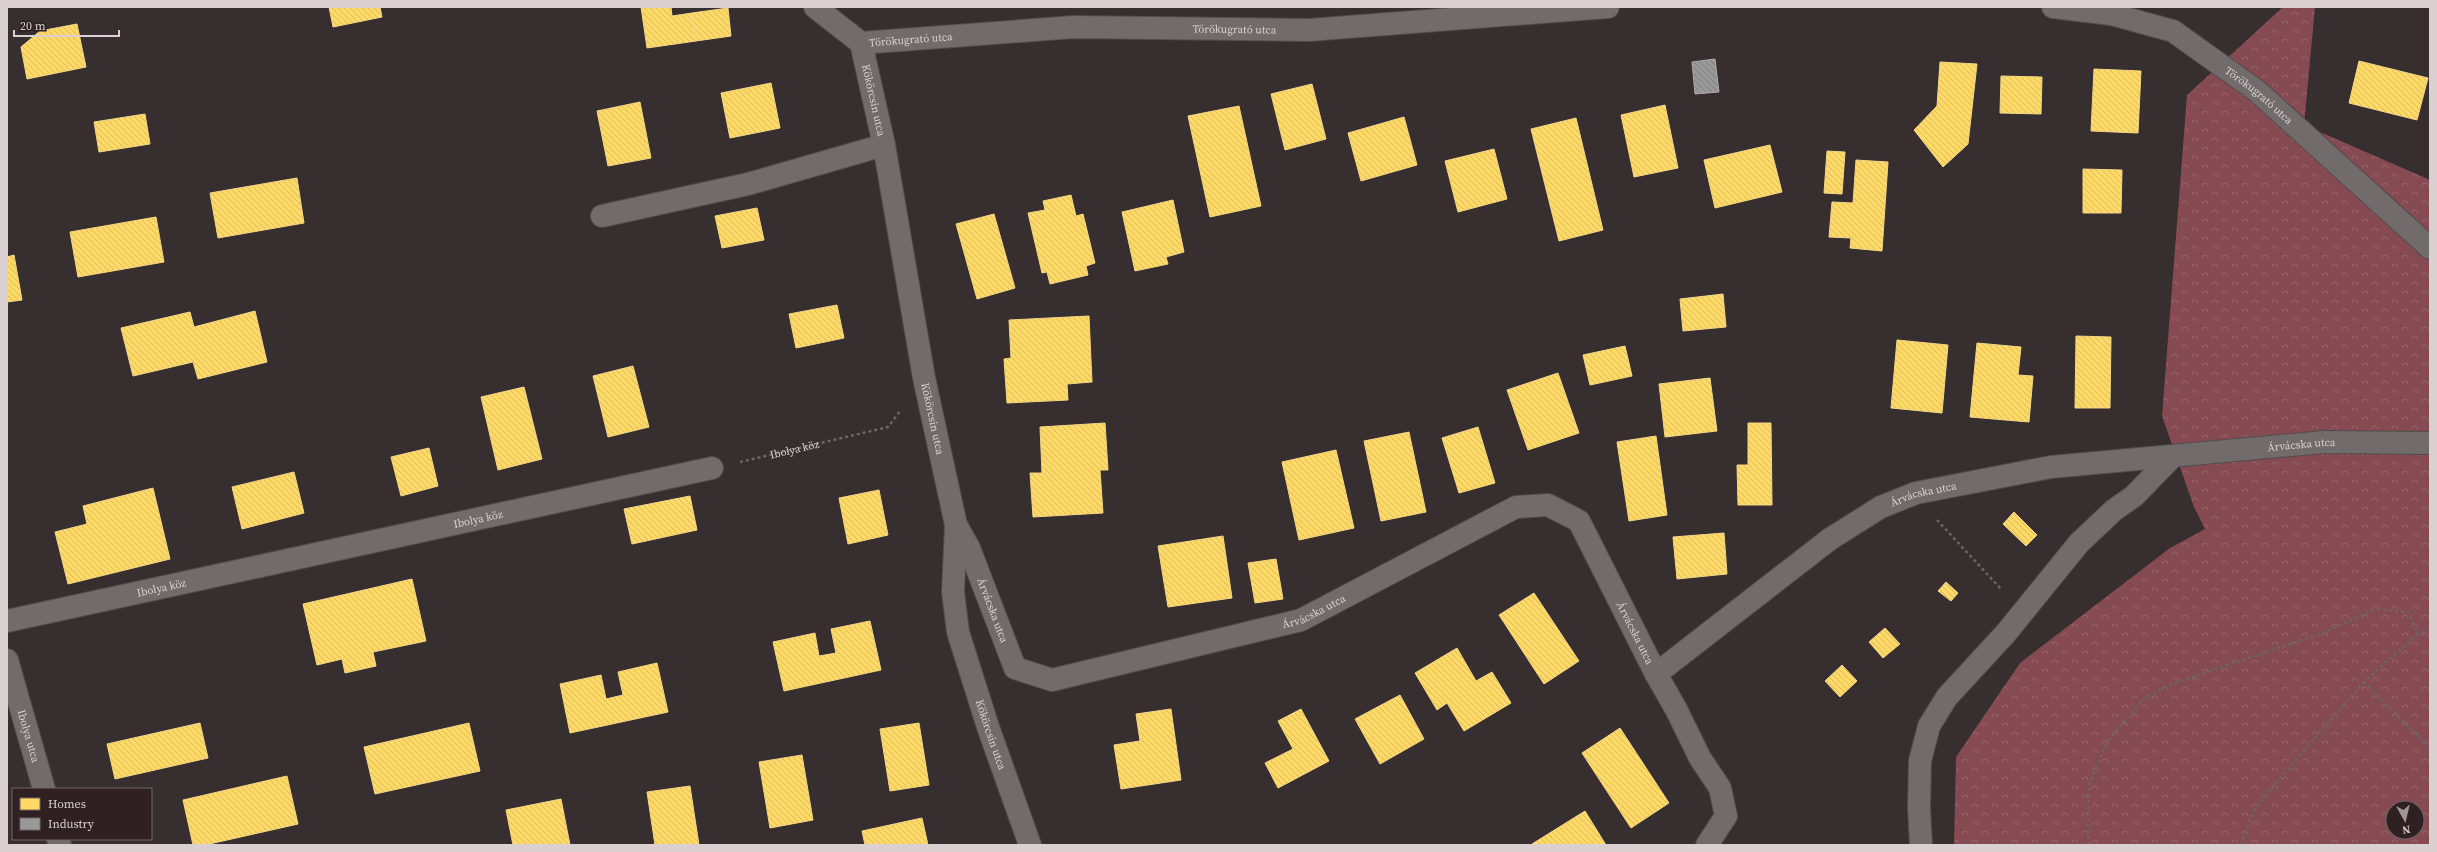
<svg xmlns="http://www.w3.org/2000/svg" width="2437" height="852" font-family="'Source Serif 4',serif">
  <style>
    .forest { fill: url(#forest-crowns); fill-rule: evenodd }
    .homes { fill: url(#homes-back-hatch); stroke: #f4d686 }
    .industry { fill: url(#industry-back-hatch); stroke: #acaaaa }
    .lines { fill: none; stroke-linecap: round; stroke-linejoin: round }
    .minor-casing { stroke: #534b4c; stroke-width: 24 }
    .path { stroke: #6b6565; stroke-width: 2.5; stroke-dasharray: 3 3; stroke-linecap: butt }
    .minor { stroke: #716b6b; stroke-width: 22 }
    .labels { text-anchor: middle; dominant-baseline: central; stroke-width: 4; stroke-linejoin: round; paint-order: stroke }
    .street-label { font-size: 11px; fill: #dad0d1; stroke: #2f2122 }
  </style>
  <defs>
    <pattern id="forest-crowns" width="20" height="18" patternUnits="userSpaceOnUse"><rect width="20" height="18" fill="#854a52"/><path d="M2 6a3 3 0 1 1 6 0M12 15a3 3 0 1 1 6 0" fill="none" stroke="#96636a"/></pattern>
    <pattern id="homes-back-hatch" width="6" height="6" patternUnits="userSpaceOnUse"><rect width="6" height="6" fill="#ffd966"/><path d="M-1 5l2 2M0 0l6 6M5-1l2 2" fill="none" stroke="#d9ba5e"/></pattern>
    <pattern id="industry-back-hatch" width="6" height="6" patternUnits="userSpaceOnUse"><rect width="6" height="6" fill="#999"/><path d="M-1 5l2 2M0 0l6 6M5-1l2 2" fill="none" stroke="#7f7e7e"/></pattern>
  </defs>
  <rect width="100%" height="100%" fill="#362e2f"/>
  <path class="forest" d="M2283,7H2315L2304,125L2430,180V845H1954L1956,757L2020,663L2170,548L2205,529L2194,507L2162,416L2187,95ZM2393,808H2417V832H2393Z"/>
  <g class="homes">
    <path d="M329,7H380L382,17L333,27Z"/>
    <path d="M641,7H671L672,16L692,13L696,41L647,48Z"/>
    <path d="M728,8L731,36L696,41L692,13Z"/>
    <path d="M77,24L86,67L27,79L21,47L40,31Z"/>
    <path d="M2359,61L2428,78L2417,120L2349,103Z"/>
    <path d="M1940,62L1977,64L1968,144L1943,167L1914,130L1937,106Z"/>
    <path d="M2094,69L2141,71L2138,133L2091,131Z"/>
    <path d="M2001,76L2042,77L2041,114L2000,113Z"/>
    <path d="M771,83L780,128L730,138L721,93Z"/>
    <path d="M1312,84L1326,139L1285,150L1271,94Z"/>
    <path d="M640,102L651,158L608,166L597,111Z"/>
    <path d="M1665,105L1678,168L1634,177L1621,115Z"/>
    <path d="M1239,106L1261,206L1210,217L1188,116Z"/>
    <path d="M145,114L150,144L99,152L94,122Z"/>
    <path d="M1404,117L1417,165L1361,181L1348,133Z"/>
    <path d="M1576,118L1603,230L1559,241L1531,129Z"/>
    <path d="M1770,145L1782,192L1715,208L1704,160Z"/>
    <path d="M1494,149L1507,199L1458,212L1445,161Z"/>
    <path d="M1827,151L1845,152L1842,194L1824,193Z"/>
    <path d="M1856,160L1888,162L1882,251L1850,248L1851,238L1829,237L1832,202L1853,203Z"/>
    <path d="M2083,169L2122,170L2121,213H2083Z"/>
    <path d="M297,178L304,223L218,238L210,193Z"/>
    <path d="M1071,195L1076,216L1083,214L1095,263L1086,266L1088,275L1050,284L1047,272L1042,273L1028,213L1045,210L1043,201Z"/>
    <path d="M1173,200L1184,252L1166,257L1168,264L1135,271L1122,212Z"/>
    <path d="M757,208L764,240L722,248L715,216Z"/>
    <path d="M994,214L1015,288L977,299L956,224Z"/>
    <path d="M156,217L164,262L78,277L70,232Z"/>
    <path d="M14,255L22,300L7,302V257Z"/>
    <path d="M1723,294L1726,327L1683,331L1680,299Z"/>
    <path d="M837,305L844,338L796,348L789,314Z"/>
    <path d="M255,311L267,362L198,379L193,362L133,376L121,328L190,312L194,327Z"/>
    <path d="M1089,316L1092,382L1067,384L1068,400L1007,403L1004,359L1011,358L1009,320Z"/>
    <path d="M2076,336L2111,337L2110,408H2075Z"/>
    <path d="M1897,340L1948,345L1942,413L1891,408Z"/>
    <path d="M1977,343L2021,347L2018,375L2033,376L2029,422L1970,417Z"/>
    <path d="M1625,346L1632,376L1590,385L1583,355Z"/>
    <path d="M633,366L649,427L608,437L593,376Z"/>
    <path d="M1558,373L1579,433L1528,450L1507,390Z"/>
    <path d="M1710,378L1717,431L1665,437L1659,384Z"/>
    <path d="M524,387L542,459L498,470L481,397Z"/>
    <path d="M1105,423L1108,470H1100L1103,513L1033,517L1030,473H1042L1040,427Z"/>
    <path d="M1748,423H1771L1772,505H1738L1737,465H1748Z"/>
    <path d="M1478,427L1495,483L1459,493L1442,438Z"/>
    <path d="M1409,432L1426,512L1381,521L1364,441Z"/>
    <path d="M1656,436L1667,515L1629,521L1617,442Z"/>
    <path d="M429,448L438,486L401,496L391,457Z"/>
    <path d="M1336,450L1354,528L1299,540L1282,462Z"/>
    <path d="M294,472L304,513L242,529L232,487Z"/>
    <path d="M153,488L170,559L68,584L55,532L87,524L83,506Z"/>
    <path d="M879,490L888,535L848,544L839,498Z"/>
    <path d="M690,496L697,530L632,544L624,509Z"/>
    <path d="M2014,512L2037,535L2026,546L2003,524Z"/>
    <path d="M1724,533L1727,574L1677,579L1673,537Z"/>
    <path d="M1223,536L1232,598L1168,607L1158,546Z"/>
    <path d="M1276,559L1283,599L1255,603L1248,563Z"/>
    <path d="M412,579L426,641L373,652L376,666L345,673L342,659L317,665L303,604Z"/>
    <path d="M1946,582L1958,593L1951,601L1938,591Z"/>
    <path d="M1534,593L1579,661L1544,684L1499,615Z"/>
    <path d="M870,621L881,670L784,691L773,642L815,633L819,656L836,653L831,629Z"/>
    <path d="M1885,628L1900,644L1883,658L1869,642Z"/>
    <path d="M1457,648L1476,681L1492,672L1511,703L1464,731L1447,703L1437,710L1415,673Z"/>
    <path d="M657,663L668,712L570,733L560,684L601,675L606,699L623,695L618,672Z"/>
    <path d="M1842,665L1857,681L1840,697L1825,681Z"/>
    <path d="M1400,695L1424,739L1380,764L1355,719Z"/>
    <path d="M1171,709L1181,780L1121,789L1114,745L1140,741L1136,714Z"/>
    <path d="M1301,709L1329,761L1278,788L1265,763L1293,749L1278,721Z"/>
    <path d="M200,723L208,758L115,779L107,744Z"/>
    <path d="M469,723L480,771L375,794L364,747Z"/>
    <path d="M919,723L929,785L890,791L880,729Z"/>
    <path d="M1620,728L1669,803L1631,828L1582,753Z"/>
    <path d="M802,755L813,820L770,828L759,762Z"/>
    <path d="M287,776L298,824L205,845H193L183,800Z"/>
    <path d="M690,786L699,845H655L647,792Z"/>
    <path d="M561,799L570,845H513L506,810Z"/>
    <path d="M1585,811L1606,845H1533L1532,844Z"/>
    <path d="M922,818L928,845H865L862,831Z"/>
  </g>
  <path class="industry" d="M1715,59L1719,92L1695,94L1692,62Z"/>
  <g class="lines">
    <defs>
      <g id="minor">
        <path id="s2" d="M815,7L861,43L884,145L924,378L956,525L953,592L958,632L988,727L1030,845"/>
        <path id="s3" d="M2053,7L2111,14L2173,31L2257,91L2430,248"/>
        <path id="s4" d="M861,43L1074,27L1309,30L1608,7"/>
        <path d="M602,216L748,184L884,145"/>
        <path id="s5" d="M956,525L969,548L1015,668L1052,680L1301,620L1516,507L1548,505L1579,521L1656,674L1676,709L1700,758L1720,788L1726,816L1707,845"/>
        <path id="s6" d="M7,621L712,468"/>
        <path id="s7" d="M7,660L44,789"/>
        <path id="s8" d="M1656,674L1830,539L1881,507L1916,493L2051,467L2324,442L2430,443"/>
        <path d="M58,839L60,845"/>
        <path d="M1921,845L1919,808L1920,761L1929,726L1947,697L2006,633L2079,543L2114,510L2134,496L2173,456"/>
      </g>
    </defs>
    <use href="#minor" class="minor-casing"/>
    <g class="path">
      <path id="s1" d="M740,462L888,427L901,410"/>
      <path d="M1937,520L2002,590"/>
      <path d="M2364,682L2430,748"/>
      <path d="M2088,845L2089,785L2106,744L2122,723L2145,698L2169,685L2325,632L2375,609L2408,612L2418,634"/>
      <path d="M2241,845L2255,808L2313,740L2364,682L2418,634L2430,629"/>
    </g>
    <use href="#minor" class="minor"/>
  </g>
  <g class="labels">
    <g class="street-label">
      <text stroke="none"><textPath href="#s4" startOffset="374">Törökugrató utca</textPath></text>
      <text stroke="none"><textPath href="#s4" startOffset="50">Törökugrató utca</textPath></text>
      <text stroke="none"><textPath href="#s3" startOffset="230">Törökugrató utca</textPath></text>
      <text stroke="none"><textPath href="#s2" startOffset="117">Kökörcsin utca</textPath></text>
      <text stroke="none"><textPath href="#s2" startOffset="441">Kökörcsin utca</textPath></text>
      <text stroke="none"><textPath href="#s8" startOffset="707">Árvácska utca</textPath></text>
      <text stroke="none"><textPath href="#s1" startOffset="56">Ibolya köz</textPath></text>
      <text stroke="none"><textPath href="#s8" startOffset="325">Árvácska utca</textPath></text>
      <text stroke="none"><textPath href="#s6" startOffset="482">Ibolya köz</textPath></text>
      <text stroke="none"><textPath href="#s6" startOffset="158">Ibolya köz</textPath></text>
      <text stroke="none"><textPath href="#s5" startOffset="93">Árvácska utca</textPath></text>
      <text stroke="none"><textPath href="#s5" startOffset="465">Árvácska utca</textPath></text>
      <text stroke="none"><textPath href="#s5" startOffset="885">Árvácska utca</textPath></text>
      <text stroke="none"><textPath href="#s2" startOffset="765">Kökörcsin utca</textPath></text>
      <text stroke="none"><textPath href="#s7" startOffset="79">Ibolya utca</textPath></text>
    </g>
  </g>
  <rect width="2437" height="852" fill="none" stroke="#dad0d1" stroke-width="16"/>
  <rect x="12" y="788" width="140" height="52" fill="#2f2122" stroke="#736768"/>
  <rect x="20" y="798" width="20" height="12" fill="#ffd966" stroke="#736768"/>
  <text x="48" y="808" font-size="12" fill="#dad0d1">Homes</text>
  <rect x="20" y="818" width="20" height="12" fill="#999999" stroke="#736768"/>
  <text x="48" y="828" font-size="12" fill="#dad0d1">Industry</text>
  <g transform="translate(2405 820) rotate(172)"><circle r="19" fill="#2f2122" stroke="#736768"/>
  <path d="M0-3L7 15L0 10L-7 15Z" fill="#a19798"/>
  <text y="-6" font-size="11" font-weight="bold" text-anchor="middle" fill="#dad0d1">N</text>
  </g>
  <path d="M14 30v6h105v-6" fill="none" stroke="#dad0d1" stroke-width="2"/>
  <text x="20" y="30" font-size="12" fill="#dad0d1" stroke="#2f2122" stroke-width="3" paint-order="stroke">20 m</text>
</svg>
